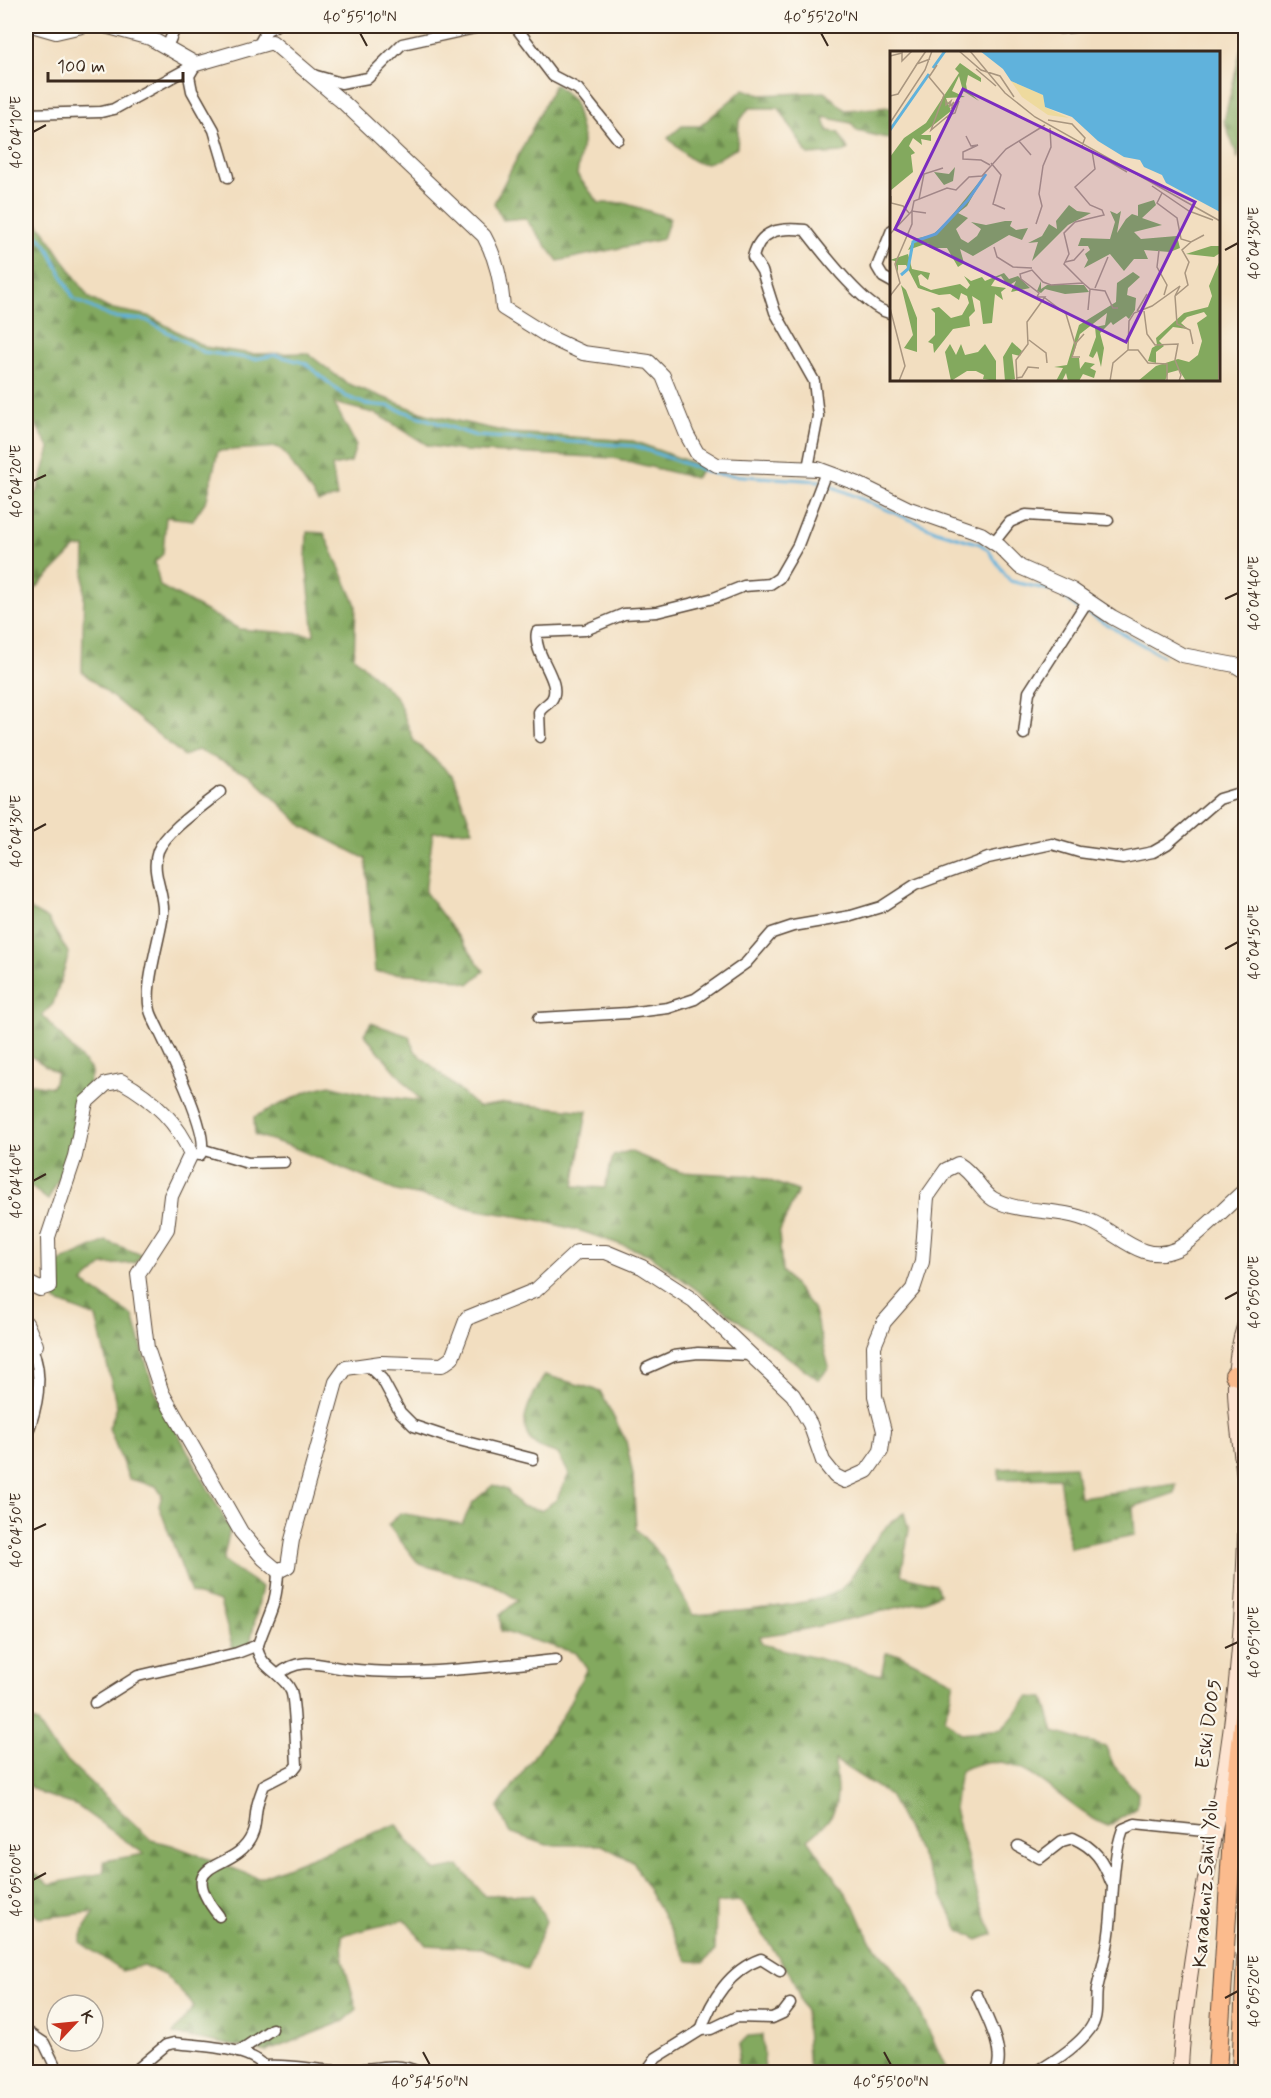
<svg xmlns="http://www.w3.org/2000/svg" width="1271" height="2098" font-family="Mynerve,sans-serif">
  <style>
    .forest { fill: url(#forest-firs); stroke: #5f6a3e; stroke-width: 1.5 }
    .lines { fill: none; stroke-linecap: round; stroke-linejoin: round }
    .stream { stroke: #60b2dc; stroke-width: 3 }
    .minor-casing { stroke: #564536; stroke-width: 13 }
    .tertiary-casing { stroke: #564536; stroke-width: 16 }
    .secondary-casing { stroke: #564536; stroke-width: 17 }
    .trunk-casing { stroke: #564536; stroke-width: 20 }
    .minor { stroke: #fff; stroke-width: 10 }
    .tertiary { stroke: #fff; stroke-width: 14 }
    .secondary { stroke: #fde4d1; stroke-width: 15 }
    .trunk { stroke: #fbbb8d; stroke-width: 18 }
    .ticks { fill: none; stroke: #3b2a1e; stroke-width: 2 }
    .labels { text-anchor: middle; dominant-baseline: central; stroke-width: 4.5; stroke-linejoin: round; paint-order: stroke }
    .street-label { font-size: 20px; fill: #3b2a1e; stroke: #fbf7ec }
    .inset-river { fill: none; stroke: #60b2dc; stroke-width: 3 }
    .inset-road { fill: none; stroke: #a9967f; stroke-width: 1.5 }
    .view { fill: #7b2cbf; fill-opacity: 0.15; stroke: #7b2cbf; stroke-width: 3 }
    .inset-edge { fill: none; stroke: #3b2a1e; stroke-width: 3 }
    .neatline { fill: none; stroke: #3b2a1e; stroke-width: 2 }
    .ticks-label { font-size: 15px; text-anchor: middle; fill: #3b2a1e }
  </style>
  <defs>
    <pattern id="forest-firs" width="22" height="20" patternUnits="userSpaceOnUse" patternTransform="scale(1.5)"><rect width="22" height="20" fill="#83a95e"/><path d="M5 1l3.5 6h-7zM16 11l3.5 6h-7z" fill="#6c8a4d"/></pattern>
  </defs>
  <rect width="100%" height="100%" fill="#fbf7ec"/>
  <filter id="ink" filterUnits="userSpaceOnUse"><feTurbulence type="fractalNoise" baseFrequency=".0167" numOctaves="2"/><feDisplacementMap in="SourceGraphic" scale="12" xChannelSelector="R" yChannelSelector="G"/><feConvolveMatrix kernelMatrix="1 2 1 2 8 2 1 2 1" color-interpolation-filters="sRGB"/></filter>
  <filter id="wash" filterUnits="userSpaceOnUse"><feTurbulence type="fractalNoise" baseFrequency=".008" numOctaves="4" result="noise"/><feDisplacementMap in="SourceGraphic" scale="24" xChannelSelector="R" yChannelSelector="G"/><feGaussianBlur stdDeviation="1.35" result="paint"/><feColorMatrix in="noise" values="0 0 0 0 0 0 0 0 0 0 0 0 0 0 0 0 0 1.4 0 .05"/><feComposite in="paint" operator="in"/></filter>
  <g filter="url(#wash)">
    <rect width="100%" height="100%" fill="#f2dec0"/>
    <g class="forest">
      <path d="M1245,33V120L1238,158L1224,121Z"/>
      <path d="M555,84L574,101L583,137L577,175L599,203H624L670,218L663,239L558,261L525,218L503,220L494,203Z"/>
      <path d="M744,89L760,95L825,92L845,110L891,107V139L857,131L851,123L823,117L828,131L838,132L848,149L842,153L808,155L779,108H749L739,122L737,147C700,171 699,169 668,138L682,126H700Z"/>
      <path d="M26,210L44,231L89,298L108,308L149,316L205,347L252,354L307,353L346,383L426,414L511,433L633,441L704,467L695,478L614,458L464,451L429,446L377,414L334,403L356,445L351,462L332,466L337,497L318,502L283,451L277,447L218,451L207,499L193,520L166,517L163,554L155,562L160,586L239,629L314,635L306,561L307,532L324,533L356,605L354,657L397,698L414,741L452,775L473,830L433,832L425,892L484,971L469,984L442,976L375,972L366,859L304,827L249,774L198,750L184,756L82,672L85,547L76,548L26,598V499L37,493L50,448L26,409Z"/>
      <path d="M26,907L48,919L69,954L53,1004L42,1015L92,1071L70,1156L48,1200L26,1183V1083L52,1087L57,1073L26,1053V963L34,949L26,938Z"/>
      <path d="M371,1023L409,1036L415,1051L478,1107L505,1103L587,1111L574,1186L605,1188L613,1156L629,1151L680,1172L756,1176L798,1191L779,1233L782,1271L813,1308L829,1367L819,1380L648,1254L581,1231L534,1219L472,1209L443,1200L396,1191L290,1146L255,1135L254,1117L310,1090L330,1085L365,1094L421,1101L364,1034Z"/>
      <path d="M106,1241L142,1255L134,1263L103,1265L83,1283L133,1316L153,1387L230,1529L223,1561L262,1587L250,1644L233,1649L220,1602L191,1593L159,1506L162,1495L156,1486L129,1479L109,1428L117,1407L96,1317L55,1301V1264Z"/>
      <path d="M545,1375L600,1391L626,1441L633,1475L636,1529L661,1556L693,1615C720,1613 828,1605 843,1587C866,1562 873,1531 904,1513L909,1530L901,1575L936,1584L939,1594L925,1601L802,1630L760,1636L762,1644L881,1675L886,1653L899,1654L954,1682L945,1719L961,1733L1002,1729L1029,1697L1044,1698L1054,1732L1106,1747L1114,1766L1138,1793L1137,1808L1108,1826C1057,1806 1021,1739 960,1771L954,1809L979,1900L993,1934L978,1940L959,1930L889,1795L835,1760C837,1801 844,1811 808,1839L856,1909L869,1939L909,1988L948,2072H809L805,2012L791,1975L740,1901L716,1903L715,1951L704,1962L688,1961L633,1862L602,1845H547L509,1832L498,1807L563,1715L587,1668L576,1653L501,1631L500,1615L518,1600L494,1585L419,1564L388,1525L400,1513L462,1524L473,1502L493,1485L507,1490L520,1506L541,1510L556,1500L569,1474L558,1454C552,1451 541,1449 536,1445C511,1427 534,1393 545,1375Z"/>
      <path d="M1075,1466L1080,1497L1176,1484L1175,1493L1133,1507L1135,1535L1070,1548L1059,1478L999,1479V1469Z"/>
      <path d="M26,1718L38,1723L55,1749L151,1840L172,1845L258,1878L397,1824L407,1840L436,1871L459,1866L484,1895H533L546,1921L527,1970L482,1948L426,1945L405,1920L342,1935L343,1961L357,2009L344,2021L266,2052L173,2034L194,2006L166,1976L143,1965L122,1971L80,1942L85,1927L95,1912L40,1918L26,1908V1868L50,1884L104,1873V1861L144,1854L77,1806L40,1793L26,1784Z"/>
      <path d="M762,2035L765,2072H737L740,2044L748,2036Z"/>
    </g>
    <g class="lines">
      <g class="stream">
        <path d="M26,224L46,244L74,299L111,317L146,320L203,352L255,359L275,355L305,363L345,396L365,404L388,406L476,436L635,446L714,474L820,481"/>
        <path d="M826,484L937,531L980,544L988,550L1010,581L1058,592L1079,609"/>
        <path d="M1085,612L1162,656"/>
      </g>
    </g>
  </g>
  <g filter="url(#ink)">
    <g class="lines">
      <defs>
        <g id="minor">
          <path d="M515,26L553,76L578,89L618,139"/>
          <path d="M1057,26L1060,28L1081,26"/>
          <path d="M258,46L267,30L275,26"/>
          <path d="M167,47L176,26"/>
          <path d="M196,64L189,76L192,91L214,130L228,177"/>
          <path d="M313,75L341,83L368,78L402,44L484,26"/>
          <path d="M26,114L101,112L114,109L196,64"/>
          <path d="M892,230L877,267L883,277L892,282"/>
          <path d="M808,468L818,416L814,381L775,312L762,271L753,257C760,230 779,227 805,230C819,248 869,314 892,313"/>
          <path d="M994,542L1010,522L1026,515L1108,520"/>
          <path d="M1024,734L1029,692L1088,600"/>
          <path d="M540,737L539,712C542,707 550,703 552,699C563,682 532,654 537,632L585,630L624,614L657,612L714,598L744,586L770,584L779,578L798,545L826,472"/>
          <path d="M539,1018L628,1013L668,1008L695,999L746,963L772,933L793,926L851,916L881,907L915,885L988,858L1052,844L1079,852L1123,858L1153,852L1167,844L1219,799L1246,791"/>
          <path d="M204,1150L248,1163L284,1162"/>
          <path d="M191,1154L200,1155C214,1137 162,1038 152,1016C141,993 160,940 163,914C165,893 150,873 158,851C166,831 203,806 220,792"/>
          <path d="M367,1365L382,1379L400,1412L414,1426L447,1437L533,1459"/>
          <path d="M647,1368L674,1356L698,1353L752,1355"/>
          <path d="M26,1437C37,1408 45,1376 31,1346"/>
          <path d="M278,1675C300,1655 321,1666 347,1669C417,1677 486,1667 556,1660"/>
          <path d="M95,1703L138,1676L237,1653L258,1645"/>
          <path d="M1018,1846L1040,1858L1062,1841L1073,1838C1095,1848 1103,1860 1111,1882"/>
          <path d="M219,1916C171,1856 236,1874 252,1835C256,1827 255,1816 257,1807C258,1800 261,1793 264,1785L293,1770L297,1765C296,1752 295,1699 291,1691C283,1673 261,1669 257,1648C267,1616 277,1608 278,1571"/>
          <path d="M977,1995C986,2016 1006,2051 996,2072"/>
          <path d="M701,2030C711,2000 730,1970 761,1959L780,1971"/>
          <path d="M26,2031L44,2043L58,2072"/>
          <path d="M238,2052L272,2029"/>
          <path d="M265,2066C292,2064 318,2071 344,2071C367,2071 397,2060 418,2072"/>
          <path d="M134,2072L166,2045L174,2043C199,2046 258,2047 268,2072"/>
          <path d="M646,2072L656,2058L701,2030L711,2029L736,2017L772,2018L783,2013L790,2004"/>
          <path d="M1036,2072C1055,2061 1077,2047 1090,2029C1099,2017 1095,2003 1097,1989C1101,1971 1107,1953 1109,1934C1114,1899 1111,1863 1123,1829L1135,1824L1214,1832"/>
        </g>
        <g id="tertiary">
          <path d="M35,26L56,32L82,26"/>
          <path d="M105,26L150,38L196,64L272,42L345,104L484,236C497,260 501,281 503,308L551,338L583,353L649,362L663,376L687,435L697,453L717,465L818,469L856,483L907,508L981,534L999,546L1020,567L1072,590L1112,617L1182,655L1235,665L1246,672"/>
          <path d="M26,1282L40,1289L49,1286L48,1237L75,1156L86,1102L106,1084L121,1081C152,1098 177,1121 191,1154L171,1196L167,1229L138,1274L147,1348L162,1393L241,1532L264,1559L278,1571L288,1566L292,1540L336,1382L346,1368L381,1363L442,1365L452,1358L467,1318L536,1290L577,1252H606L642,1267L693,1300L793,1395L810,1424L823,1461L835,1476L845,1481L867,1471L881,1451L884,1431L875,1396L874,1346L884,1322L913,1289L922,1262L927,1197L946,1170L958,1164C975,1174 980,1191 993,1199C1022,1215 1058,1207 1090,1221C1119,1233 1142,1265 1177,1249C1192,1242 1231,1202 1246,1189"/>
          <path d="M26,1323L36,1345L26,1346"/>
        </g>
        <g id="secondary">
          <path d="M1246,1322C1225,1382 1241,1431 1246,1492"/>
          <path d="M1180,2072C1186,1966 1210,1863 1227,1758C1239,1680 1244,1600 1246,1522"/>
        </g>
        <g id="trunk">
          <path d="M1234,1375L1246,1379"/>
          <path d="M1217,2072L1234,1805L1246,1698"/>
          <path d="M1241,2072L1246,1959"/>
        </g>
      </defs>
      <use href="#minor" class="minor-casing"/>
      <use href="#tertiary" class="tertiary-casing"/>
      <use href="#secondary" class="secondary-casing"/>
      <use href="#trunk" class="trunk-casing"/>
      <use href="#minor" class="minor"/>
      <use href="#tertiary" class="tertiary"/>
      <use href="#secondary" class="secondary"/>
      <use href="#trunk" class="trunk"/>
    </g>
  </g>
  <path class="ticks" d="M360,33L367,46M821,33L828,46M33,132L46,125M1225,250L1238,243M33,481L46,475M1225,599L1238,593M33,831L46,824M1225,949L1238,942M33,1181L46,1174M1225,1299L1238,1292M33,1530L46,1524M1225,1648L1238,1642M33,1880L46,1873M1225,1998L1238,1991M423,2052L430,2065M884,2052L891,2065"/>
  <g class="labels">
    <g class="street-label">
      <text transform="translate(1209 1724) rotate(-82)">Eski D005</text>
      <text transform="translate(1206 1884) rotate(-86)">Karadeniz Sahil Yolu</text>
    </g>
  </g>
  <g transform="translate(890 51)">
    <rect width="330" height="330" fill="#f2dec0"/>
    <path d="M70,12L91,27V31L78,24L76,33L77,39L89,50L73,40L69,25L62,40L75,46L56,47L61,60L31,84H41V90L31,88L32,94L23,87L19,95L25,102L21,104L23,121L0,140V106L14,87L36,72L69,22L65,18ZM65,116L63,130L54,134L44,121L59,123ZM94,125L77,155L68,162L78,167L66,178L71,188L78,192L87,185L91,178L81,171L96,174L115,170H122L120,175L126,179L138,177L132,189L119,184L83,205L70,198L74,212L68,216L57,197H40L38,192L18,199L24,188L42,184L54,174ZM264,149L266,154L252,167L272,174L244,181L251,188L287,185L290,197L280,201L254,199L258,208H244L234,220L220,203L194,217L198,209L195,203L200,199L198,195H188L191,187L220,188L225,171L220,160L227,163L231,160L227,182L236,168L242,163L248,165V154ZM179,154L187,160L201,162L178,174L142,210L148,191L138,192L152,185L159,173L167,178L166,170ZM321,195H330V202L324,206L296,203ZM18,203L22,218L40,222L38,229L31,223L28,225L30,234L41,239L70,233L77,238L80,234L74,225L81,230L92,226L95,230L114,222L119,228L128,225L140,237L121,241L126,230L118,235L111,225L106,227L101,235L116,237L111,241L113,249L105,243L102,272L93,273L90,250L82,245L85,260L79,266L80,275L63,278L44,302L43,293L38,291L45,284V262L41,258L49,256L61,267L72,264L79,252L77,245L71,242L69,249L60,243L49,244L28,237L16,214H8V222L5,210L0,209ZM330,209L328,330H296L289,319L278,322L275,330H248L266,315L288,308L299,311L308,304L312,290L307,272L317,265L314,261L297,266L291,272L298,278L283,276L269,290L274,295L266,301V312L258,310L262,297L267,294L266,287L294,262L318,256L322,245L319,235ZM243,221L250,226L238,237L237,244L246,247L245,259L239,268L236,265L223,274L221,271L210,282L214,297L211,316L207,300L203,307L199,305L206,286L205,276L215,274L217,262L190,283L182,307H189L190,318L195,311L205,313L200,317L206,320L204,327L193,323L189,330H178L176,322L172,330H166L173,317L164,316L177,314L189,274L226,251L227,232ZM151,230V238L157,234H194L199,241L175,243L155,238L151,242L147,240ZM11,234L16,239L27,267V301L14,297L23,284ZM122,291L132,300L130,305L122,303L125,328L115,330L113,306ZM60,293L66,304L71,293L75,304L88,301L95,293L106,310V330L93,328L94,324L86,320H77L61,330L55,301Z" fill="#83a95e"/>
    <path d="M121,30L153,44L155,56L179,67L158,64L132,46Z" fill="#eeda9e"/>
    <path d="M90,0H330V161L276,132L272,124L254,116L250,109L234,106L208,90L182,66L155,56L153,44L121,30L113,18Z" fill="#60b2dc"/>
    <path class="inset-river" d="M43,17L55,0M0,79L39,23M11,224L18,218L23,191L46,183L78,149L96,123"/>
    <path class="inset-road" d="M36,0L27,13L40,8M69,0L91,19L110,25L124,46M80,0L115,42L145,66L330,170M0,5L12,2V10L22,0M47,14L39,26L54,44L41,79L59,64L57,67M86,18L106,35M0,45L8,43L27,13M56,49V54L61,50L59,56L64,51L61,58L69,50L65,62L59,64M158,69L182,73L195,87L192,95M0,72L35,19L42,0M76,85L81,95L88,94L73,101V108L91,109L100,114M129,90L141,104M210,105L237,121M101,112L111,124L103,153L115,158M262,135L299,160L323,169M272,142L267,152L287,167L291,188L301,191L314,184M1,145V152L13,155L19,162M29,148L34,123L53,117M146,173L152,155L149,143L153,115L161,96L160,77M0,183L22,160L24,150L57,137L66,139L79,126L92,125L116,98L155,74M104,196L107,206L123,216L142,217M269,199L267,216L277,234L274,244M175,211L184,209L194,198M193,232L200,238L215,240L223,257H228M205,237L218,206M0,245L10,232L5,213L22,173V160L36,162M285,245L287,273L300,279L303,293M155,247L176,263L185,293L194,283M0,257L15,315L9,330M198,259L200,238M247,260L257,243M254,260L257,283L265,294L288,293L285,309L291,324L289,330M139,289L156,302L157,312M186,293L182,306H190M238,299H248L258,312L277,313V330M126,327L132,326L138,316L149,317M127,330L126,309L138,293L137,271L155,246H147L149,242L131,228L130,223L142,219L153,231L161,234L193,232L174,213L179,203L174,182L185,171L214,164L212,159L200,154L185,136L205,118L202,100M220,330L223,312L238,299L239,270L244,262L262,255L290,235L285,245L298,234L295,222L299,211L292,199L301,191"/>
    <path class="view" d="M73,38L305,151L236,291L5,178Z"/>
    <rect width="330" height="330" class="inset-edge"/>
  </g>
  <rect width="1271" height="2098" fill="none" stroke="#fbf7ec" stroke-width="66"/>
  <g transform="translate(75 2023) rotate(64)"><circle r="28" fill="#fbf7ec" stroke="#aea59a" stroke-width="1.5"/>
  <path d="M0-4.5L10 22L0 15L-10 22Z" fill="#c8321e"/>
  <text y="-9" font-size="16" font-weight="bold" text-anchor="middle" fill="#3b2a1e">K</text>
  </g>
  <path d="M48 72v9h135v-9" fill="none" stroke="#3b2a1e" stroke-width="3"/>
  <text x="57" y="72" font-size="18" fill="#3b2a1e" stroke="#fbf7ec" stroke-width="4.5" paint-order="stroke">100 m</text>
  <rect x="33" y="33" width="1205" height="2032" class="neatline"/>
  <g class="ticks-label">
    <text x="360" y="22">40°55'10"N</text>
    <text x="821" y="22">40°55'20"N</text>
    <text transform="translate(16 132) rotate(-90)" y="5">40°04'10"E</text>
    <text transform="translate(1254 243) rotate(-90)" y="5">40°04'30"E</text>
    <text transform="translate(16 481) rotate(-90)" y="5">40°04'20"E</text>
    <text transform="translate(1254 593) rotate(-90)" y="5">40°04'40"E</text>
    <text transform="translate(16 831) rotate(-90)" y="5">40°04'30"E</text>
    <text transform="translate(1254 942) rotate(-90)" y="5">40°04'50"E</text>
    <text transform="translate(16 1181) rotate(-90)" y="5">40°04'40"E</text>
    <text transform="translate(1254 1292) rotate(-90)" y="5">40°05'00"E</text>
    <text transform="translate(16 1530) rotate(-90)" y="5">40°04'50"E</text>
    <text transform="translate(1254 1642) rotate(-90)" y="5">40°05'10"E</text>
    <text transform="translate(16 1880) rotate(-90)" y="5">40°05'00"E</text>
    <text transform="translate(1254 1991) rotate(-90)" y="5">40°05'20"E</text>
    <text x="430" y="2087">40°54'50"N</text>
    <text x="891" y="2087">40°55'00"N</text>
  </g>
</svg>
